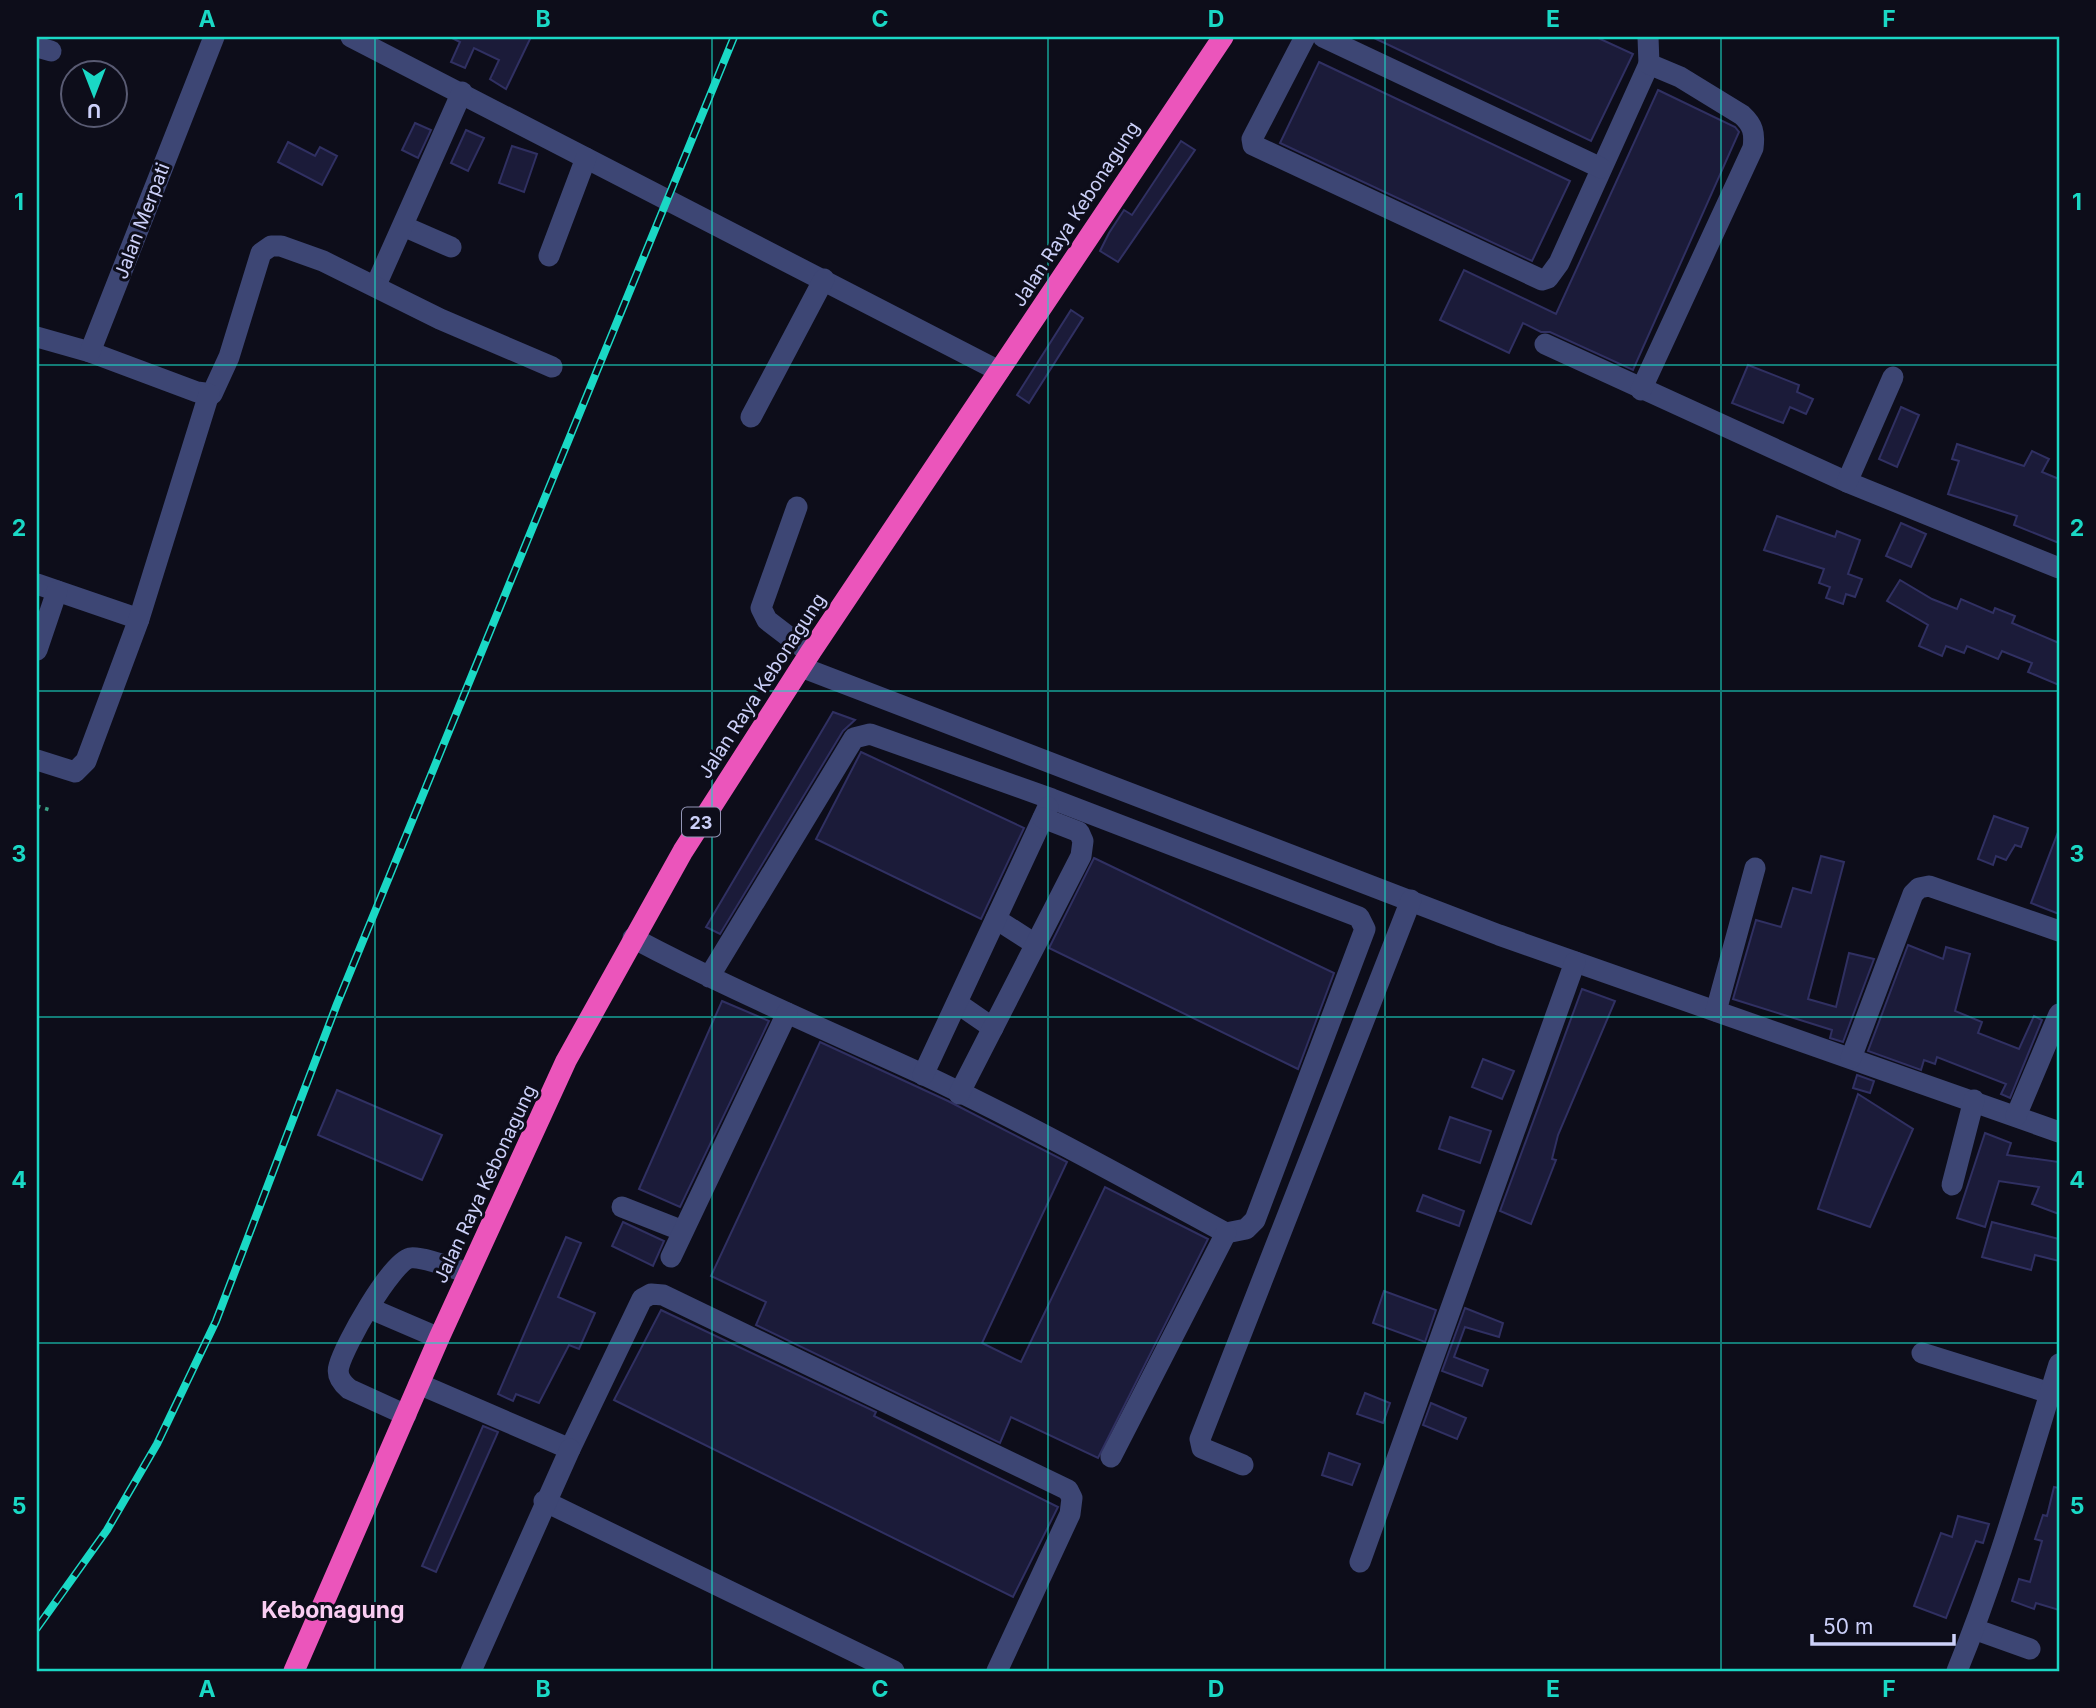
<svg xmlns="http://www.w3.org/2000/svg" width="2096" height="1708" font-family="Inter,sans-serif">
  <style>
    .building { fill: #1b1b39; stroke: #303062; stroke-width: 2 }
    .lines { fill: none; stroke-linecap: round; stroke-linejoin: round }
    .path { stroke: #3aa085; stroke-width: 3.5; stroke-dasharray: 3.5 5; stroke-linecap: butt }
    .minor { stroke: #3d4674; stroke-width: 21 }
    .highway { stroke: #eb55bb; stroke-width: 21 }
    .rail-casing { stroke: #1ad8c5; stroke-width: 8 }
    .rail { stroke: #0d0d1a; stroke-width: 5; stroke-dasharray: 16; stroke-linecap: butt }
    .grid { fill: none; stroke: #1ad8c5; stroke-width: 2; stroke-opacity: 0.55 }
    .labels { text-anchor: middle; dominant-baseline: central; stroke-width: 6; stroke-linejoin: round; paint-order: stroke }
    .shield { fill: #0d0d1a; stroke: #9396b6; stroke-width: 2 }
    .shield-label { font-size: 18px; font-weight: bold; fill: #ccd0f9 }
    .street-label { font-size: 19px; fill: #ccd0f9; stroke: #0d0d1a }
    .quarter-label { font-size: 23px; font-weight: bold; fill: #f9cef2; stroke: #0d0d1a }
    .neatline { fill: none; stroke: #1ad8c5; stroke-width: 2.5 }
    .grid-label { font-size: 23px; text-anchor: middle; font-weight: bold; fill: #1ad8c5 }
  </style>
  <rect width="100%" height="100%" fill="#0d0d1a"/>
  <g class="building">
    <path d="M450,37H531L506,89L490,79L499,60L474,48L465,68L451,62L460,42Z"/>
    <path d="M1372,37H1596L1633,54L1591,141Z"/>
    <path d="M1319,62L1570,181L1532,261L1280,143Z"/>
    <path d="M1658,90L1735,127L1739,132L1633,370L1550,332H1541L1523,323L1509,353L1440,320L1464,270L1556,314Z"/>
    <path d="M415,123L431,130L418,158L402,150Z"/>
    <path d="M466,130L484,138L468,171L451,163Z"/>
    <path d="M1181,141L1195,150L1118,262L1100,251L1109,233L1124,210L1132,215Z"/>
    <path d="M288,142L315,156L320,147L337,156L322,185L278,162Z"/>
    <path d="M512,146L537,154L524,192L499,183Z"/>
    <path d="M1071,310L1083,318L1029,403L1017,395Z"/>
    <path d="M1748,365L1799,385L1797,392L1813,399L1806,414L1790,407L1783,423L1732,403Z"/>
    <path d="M1901,407L1919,415L1897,467L1879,459Z"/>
    <path d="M1957,444L2024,466L2032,451L2049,459L2042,472L2059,479V543L2014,525L2017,516L1948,494L1959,461L1952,459Z"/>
    <path d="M1777,516L1835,537L1837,531L1860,540L1848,574L1862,579L1855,597L1846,594L1843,604L1826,598L1830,587L1819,583L1824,569L1764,550Z"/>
    <path d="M1901,523L1926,534L1911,567L1886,556Z"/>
    <path d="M1900,580L1932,599L1957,609L1961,599L1993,613L1995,608L2015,616L2012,623L2059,643V685L2028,672L2032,663L2002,651L1998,659L1967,646L1964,653L1946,646L1942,656L1919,646L1928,625L1887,601Z"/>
    <path d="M833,712L855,720L843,731L720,934L706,927Z"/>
    <path d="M861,752L1024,828L981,919L816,839Z"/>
    <path d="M1994,816L2028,828L2021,847L2015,845L2006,860L1996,856L1993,865L1978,859Z"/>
    <path d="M2058,832L2059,833V914L2031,903Z"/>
    <path d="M1821,856L1844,862L1808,999L1836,1007L1849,953L1874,959L1843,1042L1830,1038L1832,1030L1733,999L1756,920L1781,927L1793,888L1811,893Z"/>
    <path d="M1094,858L1334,973L1298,1069L1049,948Z"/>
    <path d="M1908,945L1943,959L1946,947L1970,954L1955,1011L1982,1022L1978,1033L2019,1049L2034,1016L2042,1020L2010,1098L2001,1094L2006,1084L1937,1057L1935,1064L1924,1060L1921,1070L1868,1051Z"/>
    <path d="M1582,989L1615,1001L1558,1135L1552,1159L1556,1160L1531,1224L1500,1211Z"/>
    <path d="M722,1001L769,1021L680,1207L639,1189Z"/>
    <path d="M820,1042L948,1101L1067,1162L982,1343L1021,1362L1105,1187L1208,1239L1098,1458L1011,1417L1000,1443L756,1325L766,1302L711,1276Z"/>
    <path d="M1483,1059L1514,1071L1502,1099L1472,1087Z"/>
    <path d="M1857,1075L1874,1081L1870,1093L1853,1088Z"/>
    <path d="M337,1090L442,1135L422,1180L318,1135Z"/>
    <path d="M1858,1094L1913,1129L1870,1227L1818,1209Z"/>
    <path d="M1450,1117L1491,1131L1480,1163L1439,1149Z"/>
    <path d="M1985,1133L2011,1143L2007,1155L2059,1162V1214L2032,1204L2039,1187L1999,1181L1985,1227L1957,1218Z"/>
    <path d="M1423,1195L1464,1211L1459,1226L1417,1211Z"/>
    <path d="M623,1222L664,1241L653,1266L612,1246Z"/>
    <path d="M1992,1222L2059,1239V1261L2035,1255L2031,1270L1982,1257Z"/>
    <path d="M566,1237L581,1243L558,1297L595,1313L579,1349L569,1345L539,1403L516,1394L513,1401L498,1394Z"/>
    <path d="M1384,1291L1436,1310L1425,1342L1373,1323Z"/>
    <path d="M1465,1308L1503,1323L1499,1337L1465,1327L1454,1357L1488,1370L1482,1386L1442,1371Z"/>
    <path d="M661,1310L876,1412L874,1416L1058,1507L1013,1597L614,1400Z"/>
    <path d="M1365,1393L1390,1403L1383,1423L1357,1414Z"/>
    <path d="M1431,1403L1466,1418L1457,1439L1423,1425Z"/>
    <path d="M483,1426L498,1432L436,1572L422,1566Z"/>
    <path d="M1329,1453L1360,1464L1352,1485L1322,1475Z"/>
    <path d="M2054,1487L2059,1488V1610L2036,1603L2034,1609L2012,1601L2019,1579L2030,1582L2042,1541L2035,1539L2043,1515L2047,1516Z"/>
    <path d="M1958,1516L1989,1524L1983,1543L1976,1541L1946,1618L1914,1606L1941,1533L1952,1537Z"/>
  </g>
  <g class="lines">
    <path class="path" d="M37,806L50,810"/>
    <g class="minor">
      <path d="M351,37L999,371"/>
      <path d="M1305,37L1252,139L1253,145L1542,280L1548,278L1559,263L1649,64"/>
      <path d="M1323,37L1601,168"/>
      <path d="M37,47L51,51"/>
      <path d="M403,226L451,247"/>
      <path d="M549,256L586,158"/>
      <path d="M376,285L462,92"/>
      <path d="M37,337L90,352L197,392L212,394L229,357L261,253L271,246H281L323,261L440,319L552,367"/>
      <path d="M1545,344L1847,482L2059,568"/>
      <path d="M90,352L214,37"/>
      <path d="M1641,390L1753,148C1755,133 1753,125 1742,115L1680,77L1649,64L1648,37"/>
      <path d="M751,417L824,279"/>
      <path d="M1847,482L1893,377"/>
      <path d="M797,507L761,608L767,620L810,653"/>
      <path d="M37,584L139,619"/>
      <path d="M37,650L57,591"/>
      <path d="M801,667L1499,935L2059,1132"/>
      <path d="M37,760L75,772L86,761L139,619L209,394"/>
      <path d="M996,919L1035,944"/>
      <path d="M633,938C727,988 824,1029 920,1073C1024,1122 1125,1178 1226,1233L1246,1229L1255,1220L1365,929L1359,917L1052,799L870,734L854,738L709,977"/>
      <path d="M957,1003L993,1028"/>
      <path d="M1716,1011L1755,868"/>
      <path d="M1851,1058L1913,894L1919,888L1929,886L2059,931"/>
      <path d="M923,1075L1048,807"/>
      <path d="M959,1094L1081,856L1083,841L1079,832L1043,818"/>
      <path d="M2016,1116L2059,1014"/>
      <path d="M1952,1185L1974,1100"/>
      <path d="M622,1207L683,1231"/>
      <path d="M671,1257L787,1013"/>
      <path d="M369,1308L439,1338"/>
      <path d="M1922,1353L2050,1393"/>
      <path d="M419,1384L570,1449L642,1299L651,1294L663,1295L1068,1490L1072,1498L1070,1514L997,1671"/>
      <path d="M406,1415L349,1389C342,1383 336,1376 339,1366C344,1346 391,1262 410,1258C422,1256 455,1269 468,1273"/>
      <path d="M1111,1457L1226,1233"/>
      <path d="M1243,1465L1202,1448L1200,1439L1411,900"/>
      <path d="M544,1501L894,1671"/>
      <path d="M1360,1562L1575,962"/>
      <path d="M1974,1629L2030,1649"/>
      <path d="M471,1671L570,1449"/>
      <path d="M1957,1671C1998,1571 2027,1467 2059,1364"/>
    </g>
    <path class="highway" d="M294,1671L439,1338L566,1061L683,851L810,653L1223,37"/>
    <defs>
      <path id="rail" d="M37,1628L107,1530L157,1444L216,1321L337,1004L734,37"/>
    </defs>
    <use href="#rail" class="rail-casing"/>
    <use href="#rail" class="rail"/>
  </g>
  <path class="grid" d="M375,37V1671M712,37V1671M1048,37V1671M1385,37V1671M1721,37V1671M37,365H2059M37,691H2059M37,1017H2059M37,1343H2059"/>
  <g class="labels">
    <rect class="shield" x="682" y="807.5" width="38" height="29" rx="5"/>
    <g class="shield-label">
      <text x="701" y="822">23</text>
    </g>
    <g class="street-label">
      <text transform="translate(1076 214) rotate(-57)">Jalan Raya Kebonagung</text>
      <text transform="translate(142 221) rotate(-69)">Jalan Merpati</text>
      <text transform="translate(762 686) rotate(-57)">Jalan Raya Kebonagung</text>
      <text transform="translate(485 1184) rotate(-65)">Jalan Raya Kebonagung</text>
    </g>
    <g class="quarter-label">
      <text x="333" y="1610">Kebonagung</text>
    </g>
  </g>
  <rect width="2096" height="1708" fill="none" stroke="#0d0d1a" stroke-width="77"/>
  <g transform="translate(94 94) rotate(180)"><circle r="33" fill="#0d0d1a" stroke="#595b73" stroke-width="2"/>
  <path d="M0-5L12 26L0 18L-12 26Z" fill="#1ad8c5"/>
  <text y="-10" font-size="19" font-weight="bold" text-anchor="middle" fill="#ccd0f9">U</text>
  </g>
  <path d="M1812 1634v10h142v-10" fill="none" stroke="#ccd0f9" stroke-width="3.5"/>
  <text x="1823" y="1634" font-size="21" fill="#ccd0f9" stroke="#0d0d1a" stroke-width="5" paint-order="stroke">50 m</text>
  <rect x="38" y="38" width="2020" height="1632" class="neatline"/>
  <g class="grid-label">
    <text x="207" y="27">A</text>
    <text x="543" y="27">B</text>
    <text x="880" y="27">C</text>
    <text x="1216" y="27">D</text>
    <text x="1553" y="27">E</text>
    <text x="1889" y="27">F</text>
    <text x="19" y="210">1</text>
    <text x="2077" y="210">1</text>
    <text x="19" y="536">2</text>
    <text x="2077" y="536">2</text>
    <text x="19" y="862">3</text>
    <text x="2077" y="862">3</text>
    <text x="19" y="1188">4</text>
    <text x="2077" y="1188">4</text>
    <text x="19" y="1514">5</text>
    <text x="2077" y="1514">5</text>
    <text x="207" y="1697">A</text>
    <text x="543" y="1697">B</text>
    <text x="880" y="1697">C</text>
    <text x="1216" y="1697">D</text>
    <text x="1553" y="1697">E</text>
    <text x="1889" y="1697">F</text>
  </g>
</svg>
